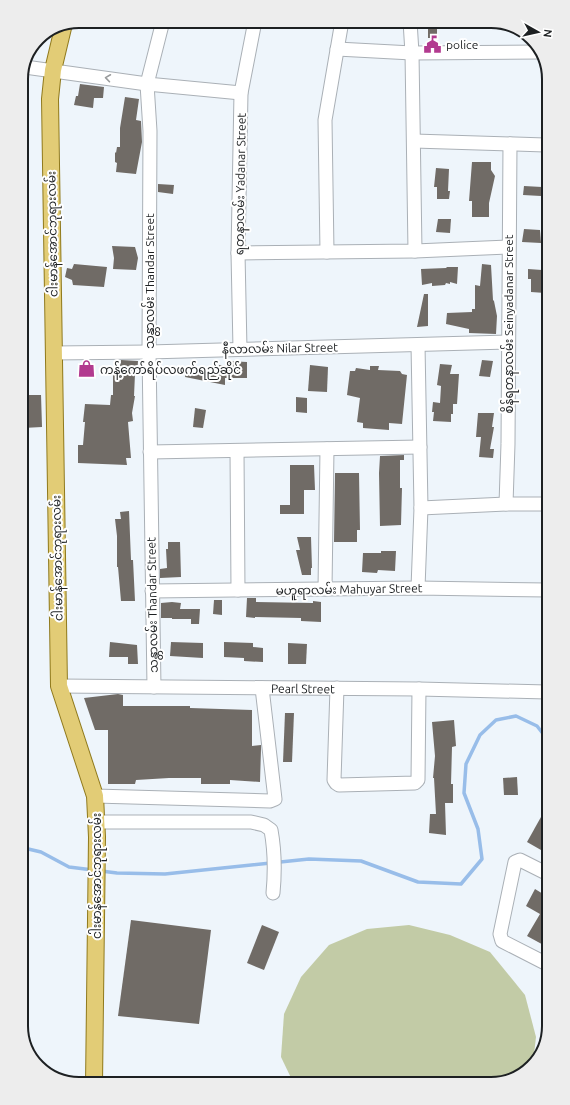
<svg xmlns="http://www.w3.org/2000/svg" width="570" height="1105" font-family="Ubuntu,'Noto Sans Myanmar',sans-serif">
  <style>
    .green { fill: #c2cba6 }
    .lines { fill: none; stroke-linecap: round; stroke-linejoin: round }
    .stream { stroke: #98bde9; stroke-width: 3.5 }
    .building { fill: #706b66 }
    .minor-casing { stroke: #aab0b6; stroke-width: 15 }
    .major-casing { stroke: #907a1d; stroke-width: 18 }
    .minor { stroke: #fff; stroke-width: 13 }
    .major { stroke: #e2cc76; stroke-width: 16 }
    .oneway { stroke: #999b9c }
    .labels { text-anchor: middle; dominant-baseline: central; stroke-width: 4; stroke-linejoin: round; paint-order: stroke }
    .poi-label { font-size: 12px; fill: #1d2022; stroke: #fff; text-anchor: start }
    .street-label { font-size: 12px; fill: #1d2022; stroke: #fff }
    .rim { fill: none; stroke: #1d2022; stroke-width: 2 }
  </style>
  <rect width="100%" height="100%" fill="#eef5fb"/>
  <path class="green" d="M409,925L450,935L490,952L525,995L536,1037L533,1063L513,1080L293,1082L281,1057L284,1014L301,977L329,945L367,929Z"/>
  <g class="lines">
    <g class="stream">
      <path d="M24,848L41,852L69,867L93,870"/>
      <path d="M101,871L117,873L165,874L309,859L361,861L418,882L461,884L482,859L478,829L464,793L466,764L480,735L496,720L516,716L537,726L548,740"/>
    </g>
  </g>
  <g class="building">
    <path d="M437,24V38H428V25Z"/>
    <path d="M80,84L104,87L103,98H94L93,108L74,105L76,96H78Z"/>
    <path d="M125,97L139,99L136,120L141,121L142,142L136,174L116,172L117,163L115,162V152L116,153L117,147H120V128Z"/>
    <path d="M472,162H491V170L495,176L489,203V217H472V201H469Z"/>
    <path d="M436,168L449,169L448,191H450L449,199H437V187H434Z"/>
    <path d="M158,184L174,185L173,194L158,192Z"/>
    <path d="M524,186L542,187L541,196L523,195Z"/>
    <path d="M438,219H451L450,233L436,232Z"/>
    <path d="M524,229L540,230L541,243L522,242Z"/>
    <path d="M112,246L135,247L138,258L136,270L113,269L114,258Z"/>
    <path d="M74,264L107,267L104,287L73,285L72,280L65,277L67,268L72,269Z"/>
    <path d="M482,264L491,265L493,300L494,301L497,316L496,334L469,333V329L446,324L447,313L472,312V309H475V285L480,286Z"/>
    <path d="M447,267H458L457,284L450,282V284L446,283L445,285L432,286V283L422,285L421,269L446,268Z"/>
    <path d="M528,269L542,270L541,280H546L545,293L531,292V279H528Z"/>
    <path d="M424,294H428V326L417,327Z"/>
    <path d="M121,360L138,361L137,375L135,374L134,396H135L132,413L133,421L128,422L131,458H126L127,465L78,463V445H83L85,422H83L85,404L110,405L111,395H113V375H116V366H120Z"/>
    <path d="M482,360L493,361L490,377L479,376Z"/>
    <path d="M228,361L247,362V378H225V385L185,377L186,371L218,374L219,365L228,366Z"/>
    <path d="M440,364L452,365L450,374H459L457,404H453V414H451V422L433,421L434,412H432L433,402L440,403L441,386L437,385Z"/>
    <path d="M310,365L328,367L327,392L308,391Z"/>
    <path d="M370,366H379L378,370L400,371L402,374L407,375L402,424L389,423V430L363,428V423L357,422L360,398L347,395L350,371H355L356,368L370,370Z"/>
    <path d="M23,395H41L42,427L23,428Z"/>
    <path d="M296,397L307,398V413L296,412Z"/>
    <path d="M195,408L206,410L203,428L193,427Z"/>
    <path d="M478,413H494L492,427H494L490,449H494L493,458L479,457L481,437H476Z"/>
    <path d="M404,455V460H400V488H402L401,525L380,526L379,473L380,456Z"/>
    <path d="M290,465H314L315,490H304V514H280V505H290Z"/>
    <path d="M335,473H359L360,530H357V542H334Z"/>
    <path d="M129,511L131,560H133L135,601H121L118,567H117V536L115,519H121L120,512Z"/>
    <path d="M297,537H311L312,568H311V575H302L296,550H300Z"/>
    <path d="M168,542H180L181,577L160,578V569L167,568L166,549H168Z"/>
    <path d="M381,551H396L395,571L378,570L377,573L362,572L363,553H381Z"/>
    <path d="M247,598H256V602L313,603V601L321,602V622L301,621V618L255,617V618L246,617Z"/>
    <path d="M214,600H222V615L213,614Z"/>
    <path d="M172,602L181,603L180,609H200L199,624H191V619H172V618H161V603Z"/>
    <path d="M110,642L137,645L138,664H128V657H109Z"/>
    <path d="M171,642L203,643V658L170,656Z"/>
    <path d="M224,642L253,643V647L263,648V662L244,661V658L224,657Z"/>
    <path d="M288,643L307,644L306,664H288Z"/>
    <path d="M118,694L123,695V706H190V708L252,710V746L261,745V749L260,782L230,780V784H201V778H169L136,780L135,784H108V730H95L84,698Z"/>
    <path d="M285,713H294L292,762H283Z"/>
    <path d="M454,720L456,746L452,747L451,784H453V803H445L446,835L429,833L430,814H436L434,778H433L435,756L432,722Z"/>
    <path d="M517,777L518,795H504L503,778Z"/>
    <path d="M541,817L548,821V854L527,842Z"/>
    <path d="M535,889L548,897L549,948L527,936L540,914L526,906Z"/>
    <path d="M131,920L211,930L199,1024L118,1016Z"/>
    <path d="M262,925L279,932L264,970L247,963Z"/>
  </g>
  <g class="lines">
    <defs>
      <g id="minor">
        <path d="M410,21L412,53L415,251"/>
        <path d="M337,49L412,53L541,52"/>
        <path d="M25,67L147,84L241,93"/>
        <path d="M414,141L545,145"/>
        <path d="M327,252L325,120L342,21"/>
        <path d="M238,253L415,251L508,247"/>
        <path d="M418,345L421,508L418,588"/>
        <path d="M240,349L238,253L241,93L255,21"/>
        <path d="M53,353L149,352L508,342"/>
        <path d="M237,451L238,590"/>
        <path d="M150,452L420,447"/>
        <path d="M506,504L508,444L510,144"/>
        <path d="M421,508L506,504H547"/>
        <path d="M325,589L327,449"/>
        <path d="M152,591L418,588L547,590"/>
        <path id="s1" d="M59,686L419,689L547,692"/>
        <path d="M154,687L149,352L150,131L147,84L163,21"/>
        <path d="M337,688L334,780L336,783L339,785L415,783L418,780L419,689"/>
        <path d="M95,796L270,801L275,799L262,688"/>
        <path d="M96,822H251L264,825L271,830C275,852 275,872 273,893"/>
        <path d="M548,874L520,860L515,862L500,934L502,941L549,965"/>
      </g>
      <path id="major" d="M63,28L53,70L50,99L59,686L95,796L97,837L94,1084"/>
    </defs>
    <use href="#minor" class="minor-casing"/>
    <use href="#major" class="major-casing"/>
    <use href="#minor" class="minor"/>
    <use href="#major" class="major"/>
  </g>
  <defs><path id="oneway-chevron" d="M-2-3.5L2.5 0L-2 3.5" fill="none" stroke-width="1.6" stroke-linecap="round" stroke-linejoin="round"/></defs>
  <use class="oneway" href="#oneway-chevron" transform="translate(108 78) rotate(-172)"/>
  <defs>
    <symbol id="civic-bare" viewBox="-9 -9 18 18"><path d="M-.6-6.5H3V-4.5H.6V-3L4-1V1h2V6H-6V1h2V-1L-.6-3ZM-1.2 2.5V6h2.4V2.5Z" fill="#b23a8f" stroke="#fff" stroke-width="2.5" paint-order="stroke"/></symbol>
    <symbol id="shop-bare" viewBox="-9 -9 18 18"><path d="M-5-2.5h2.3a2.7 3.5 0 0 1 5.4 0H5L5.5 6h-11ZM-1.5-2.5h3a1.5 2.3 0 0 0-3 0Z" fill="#b23a8f" stroke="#fff" stroke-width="2.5" paint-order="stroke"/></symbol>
  </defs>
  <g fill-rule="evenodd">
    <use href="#civic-bare" x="420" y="32" width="25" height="25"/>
    <use href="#shop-bare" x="74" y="356" width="25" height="25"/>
  </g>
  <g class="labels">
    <g class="poi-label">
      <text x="446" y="44">police</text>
      <text x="100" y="369">ကန့်ကော်ရိပ်လဖက်ရည်ဆိုင်</text>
    </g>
    <g class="street-label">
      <text transform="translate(240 184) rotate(-89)">ရတနာလမ်း Yadanar Street</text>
      <text transform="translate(52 234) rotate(-91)">ငါးမာန်အောင်ဘုရားလမ်း</text>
      <text transform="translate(149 281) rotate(-90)">သန္တာလမ်း Thandar Street</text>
      <text transform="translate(508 324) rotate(-90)">စိန်ရတနာလမ်း Seinyadanar Street</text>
      <text transform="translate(280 348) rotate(-1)">နီလာလမ်း Nilar Street</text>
      <text transform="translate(57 558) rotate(-91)">ငါးမာန်အောင်ဘုရားလမ်း</text>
      <text transform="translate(349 589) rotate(-1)">မဟူရာလမ်း Mahuyar Street</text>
      <text transform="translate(152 605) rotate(-91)">သန္တာလမ်း Thandar Street</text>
      <text stroke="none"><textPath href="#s1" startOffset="244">Pearl Street</textPath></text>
      <text transform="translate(96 876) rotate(-90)">ငါးမာန်အောင်ဘုရားလမ်း</text>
    </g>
  </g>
  <path d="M0 0H570V1105H0ZM79 28H491A51 51 0 0 1 542 79V1026A51 51 0 0 1 491 1077H79A51 51 0 0 1 28 1026V79A51 51 0 0 1 79 28Z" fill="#ededed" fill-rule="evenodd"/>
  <path class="rim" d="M79 28H491A51 51 0 0 1 542 79V1026A51 51 0 0 1 491 1077H79A51 51 0 0 1 28 1026V79A51 51 0 0 1 79 28Z"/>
  <g transform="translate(538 32) rotate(98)" stroke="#ffffff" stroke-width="3" paint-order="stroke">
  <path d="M0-3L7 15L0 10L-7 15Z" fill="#1d2022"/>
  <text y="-6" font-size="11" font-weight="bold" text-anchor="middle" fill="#1d2022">N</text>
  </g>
</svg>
